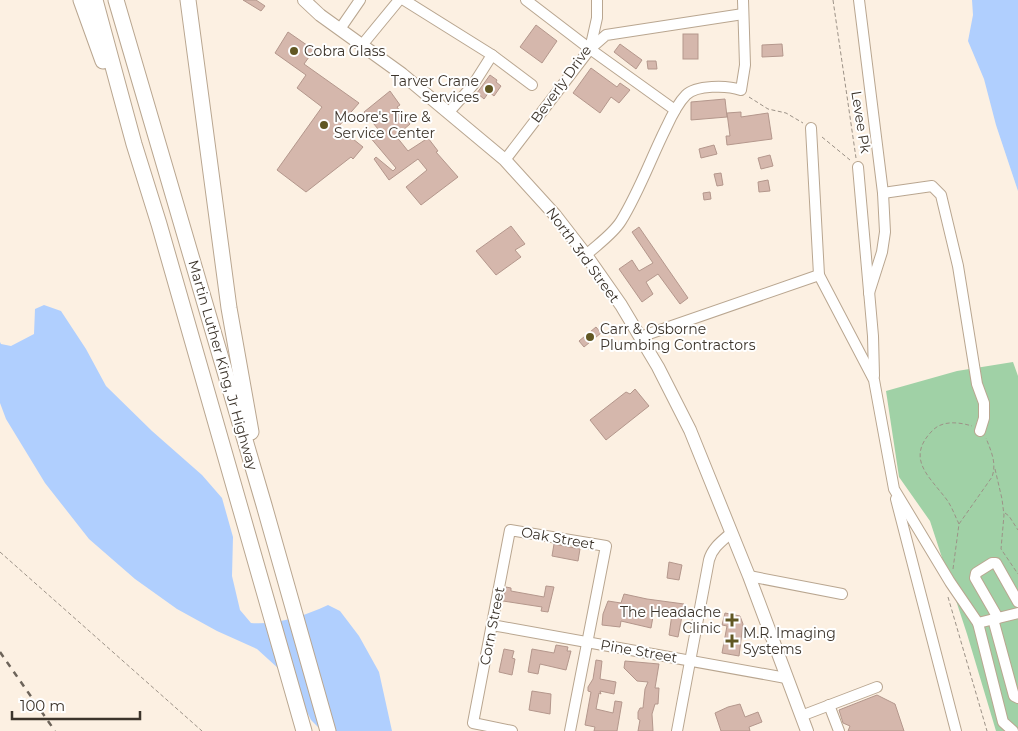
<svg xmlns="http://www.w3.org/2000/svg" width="1018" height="731" font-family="Montserrat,sans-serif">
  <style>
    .green { fill: #a0d1a6 }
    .water { fill: #b0cffe }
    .building { fill: #d5b7ac; stroke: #b4978c }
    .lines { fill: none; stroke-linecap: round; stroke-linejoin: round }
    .minor-casing { stroke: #b9a690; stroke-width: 12 }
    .major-casing { stroke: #b9a690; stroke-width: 14 }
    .highway-casing { stroke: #b9a690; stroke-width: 17 }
    .path { stroke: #9c9287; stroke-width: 1; stroke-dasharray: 4 2.5; stroke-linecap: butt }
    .minor { stroke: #fff; stroke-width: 10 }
    .major { stroke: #fff; stroke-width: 12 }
    .highway { stroke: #fff; stroke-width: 15 }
    .rail { stroke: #6d645a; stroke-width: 2.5; stroke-dasharray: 6 6; stroke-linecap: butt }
    .poi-dot { fill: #605723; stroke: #fff; stroke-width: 2 }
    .labels { text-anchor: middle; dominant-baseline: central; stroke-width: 4; stroke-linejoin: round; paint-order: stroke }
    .poi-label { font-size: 14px; fill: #3c342b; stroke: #fff; text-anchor: start }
    .street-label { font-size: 14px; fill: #3c342b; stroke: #fff }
  </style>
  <rect width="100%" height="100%" fill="#fcf0e2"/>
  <path class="green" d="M1013,362L1018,376V731H996L967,634L930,521L899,477L886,391L957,371Z"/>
  <g class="water">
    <path d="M972,0H1018V191L996,125L984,79L968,41L973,15Z"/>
    <path d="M44,305L61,311L86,349L106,386L152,431L202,475L222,498L233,537L232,576L240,610L251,623C278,625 304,616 328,605L340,611L359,636L379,672L392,731H322L311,720L299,696L279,669L257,649L217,631L177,609L135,579L89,539L45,483L6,419L0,403V342L1,344L11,346L34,334L35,309Z"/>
  </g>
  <g class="building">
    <path d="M243,0H256L265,6L261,11Z"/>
    <path d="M536,25L557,41L542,63L520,47Z"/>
    <path d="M288,32L314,50L304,64L359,103L338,127L363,147L353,159L351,157L306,192L277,170L322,107L297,88L306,75L275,53Z"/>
    <rect x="683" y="34" width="15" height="25"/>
    <path d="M620,44L642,60L636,69L614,52Z"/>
    <path d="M782,44L783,56L762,57V45Z"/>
    <path d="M647,61H656L657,69H648Z"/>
    <path d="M591,68L617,87L620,83L630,90L619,103L611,97L600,113L573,93Z"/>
    <path d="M490,75L497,80L496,82L501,86L494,96L489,92L484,99L477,93Z"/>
    <path d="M390,91L400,105L397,107L410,124L396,136L408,151L428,138L438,151L436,152L458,177L421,205L406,187L427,170L418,159L389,180L374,159L376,157L393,171L396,168L369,136L378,129L364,112Z"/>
    <path d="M725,99L727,117L691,120V102Z"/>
    <path d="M741,112V117L768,113L772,139L727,145L726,136H730L727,113Z"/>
    <path d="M714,145L717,154L701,158L699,149Z"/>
    <path d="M770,155L773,166L761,169L758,158Z"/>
    <path d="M721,173L723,185L717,186L714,174Z"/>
    <path d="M768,180L770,191L759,192L758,182Z"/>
    <path d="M710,192L711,199L704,200L703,193Z"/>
    <path d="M511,226L525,244L515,250L521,257L496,275L476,251Z"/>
    <path d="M639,227L688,298L680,304L658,274L646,282L653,294L642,302L619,269L632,260L639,271L653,263L632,232Z"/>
    <path d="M596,327L601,333L584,347L579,341Z"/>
    <path d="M635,389L649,406L606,440L590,420L626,392L630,394Z"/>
    <path d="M554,544L580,549L578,561L552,556Z"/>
    <path d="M669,562L682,565L679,580L667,578Z"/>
    <path d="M546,586L554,587L548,612L541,611L542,607L503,601L506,587L511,588V591L544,597Z"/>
    <path d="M624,594L647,599L684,604V611H683L678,637L669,635L672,614L654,611L651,628L621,621L620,627L602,625L603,614L608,601L621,603Z"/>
    <path d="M725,613L740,616L743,624L739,656L722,653L727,626L722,625Z"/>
    <path d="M556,645L568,647L567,651H571L566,670L540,664L538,674L528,672L532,649L554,653Z"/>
    <path d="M504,649L514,651L512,658L515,659L512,675L499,672Z"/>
    <path d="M596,660L602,661L600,679L616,682L614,694L600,691L601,694L599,693L596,709L613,713L615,701L622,702L617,731H594L595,727L585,725L591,692L588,691V687L593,679Z"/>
    <path d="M625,661L659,664L655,688H659L658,704H655L652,714L653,731H638L640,720L638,719V712L640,708H643L645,689L648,682L637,681L624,668Z"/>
    <path d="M532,691L551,694L550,714L529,710Z"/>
    <path d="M877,695L895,704L904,731H848L850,726L843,723L839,710Z"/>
    <path d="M740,704L745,717L758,712L762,722L749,727L750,731H721L715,713L728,707Z"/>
  </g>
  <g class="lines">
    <defs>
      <g id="minor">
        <path d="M404,0L492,55L473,85L449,112"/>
        <path d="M526,0L590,49L675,110"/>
        <path d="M859,0L883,193L885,232L882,252L869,293"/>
        <path d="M340,29L360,0"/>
        <path d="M362,45L399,0"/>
        <path d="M590,49L606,35L743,14"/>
        <path d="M492,55L532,85"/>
        <path d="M811,128L819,275"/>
        <path d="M505,160L590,49L597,18V0"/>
        <path d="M858,167L873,336L874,376"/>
        <path d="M883,193L932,186L941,195L958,266L977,384L984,403V418L980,431"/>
        <path d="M586,255C598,244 613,234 621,221C639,192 651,158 666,128C671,117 677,104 686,95C696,85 727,85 741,90L745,65L743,0"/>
        <path d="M640,337L819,275L874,380L894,489L950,582L978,623L1003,722L1013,731"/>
        <path d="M896,499L956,731"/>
        <path d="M749,576L842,594"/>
        <path d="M998,618L975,578L976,573L992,563H996L1018,602"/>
        <path d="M993,619L1014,696L1018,698"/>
        <path d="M978,623L1018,613"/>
        <path d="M492,625L786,678"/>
        <path d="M829,705L839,731"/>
        <path d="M801,716L877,687"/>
        <path d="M512,731L473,723L510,530L606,546L570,731"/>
        <path d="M677,731L709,560C712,548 722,541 731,533"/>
      </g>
      <path id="major" d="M304,0L320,15L402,74L505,160L555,215L586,255L621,305L658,367L690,430L749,576L807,731"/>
      <g id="highway">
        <path d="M81,0L103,61"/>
        <path d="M95,0L134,144L159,224L304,731"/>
        <path d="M116,0L264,505L328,731"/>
        <path d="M188,0L229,308L251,432"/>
      </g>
    </defs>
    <use href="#minor" class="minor-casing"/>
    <use href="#major" class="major-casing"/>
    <use href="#highway" class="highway-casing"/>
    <g class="path">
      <path d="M833,0L856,158"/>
      <path d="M749,97L768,109L786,113L803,123"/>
      <path d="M822,137L850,160"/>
      <path d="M995,469L1002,499L1004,515L1001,549L1018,574"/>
      <path d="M1005,513L1009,516L1018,530"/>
      <path d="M959,524C955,516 952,507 947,500C930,477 905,459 932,431C942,420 959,422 972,426"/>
      <path d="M0,552L202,731"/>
      <path d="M953,569L959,524L992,477C997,463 991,451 986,438"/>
      <path d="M948,597L987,731"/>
    </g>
    <use href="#minor" class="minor"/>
    <use href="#major" class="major"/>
    <use href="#highway" class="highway"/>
    <path class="rail" d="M0,652L55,731"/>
  </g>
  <g class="poi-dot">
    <circle cx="294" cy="51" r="5"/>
    <circle cx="489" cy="89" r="5"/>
    <circle cx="324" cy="125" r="5"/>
    <circle cx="590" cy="337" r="5"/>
    <path d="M729.5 612.5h5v5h5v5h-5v5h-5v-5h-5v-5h5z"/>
    <path d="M729.5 633.5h5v5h5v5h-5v5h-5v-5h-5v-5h5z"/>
  </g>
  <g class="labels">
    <g class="poi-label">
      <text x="304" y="51">Cobra Glass</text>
      <text x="479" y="81" text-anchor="end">Tarver Crane<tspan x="479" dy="16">Services</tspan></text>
      <text x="334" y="117">Moore's Tire &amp;<tspan x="334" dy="16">Service Center</tspan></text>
      <text x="600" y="329">Carr &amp; Osborne<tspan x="600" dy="16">Plumbing Contractors</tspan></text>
      <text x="721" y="612" text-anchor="end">The Headache<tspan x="721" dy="16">Clinic</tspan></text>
      <text x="743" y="633">M.R. Imaging<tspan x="743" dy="16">Systems</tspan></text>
    </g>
    <g class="street-label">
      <text transform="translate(561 84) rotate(-54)">Beverly Drive</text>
      <text transform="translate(861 122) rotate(81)">Levee Pk</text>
      <text transform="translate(583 255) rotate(54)">North 3rd Street</text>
      <text transform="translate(223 365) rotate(74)">Martin Luther King, Jr Highway</text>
      <text transform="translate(558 538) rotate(10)">Oak Street</text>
      <text transform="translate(492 626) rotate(-79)">Corn Street</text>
      <text transform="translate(639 651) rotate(10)">Pine Street</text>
    </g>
  </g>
  <path d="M12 711v8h128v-8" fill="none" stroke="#3c342b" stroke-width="2.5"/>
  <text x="20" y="711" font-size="15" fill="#3c342b" stroke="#ffffff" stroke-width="4" paint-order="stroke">100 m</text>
</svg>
